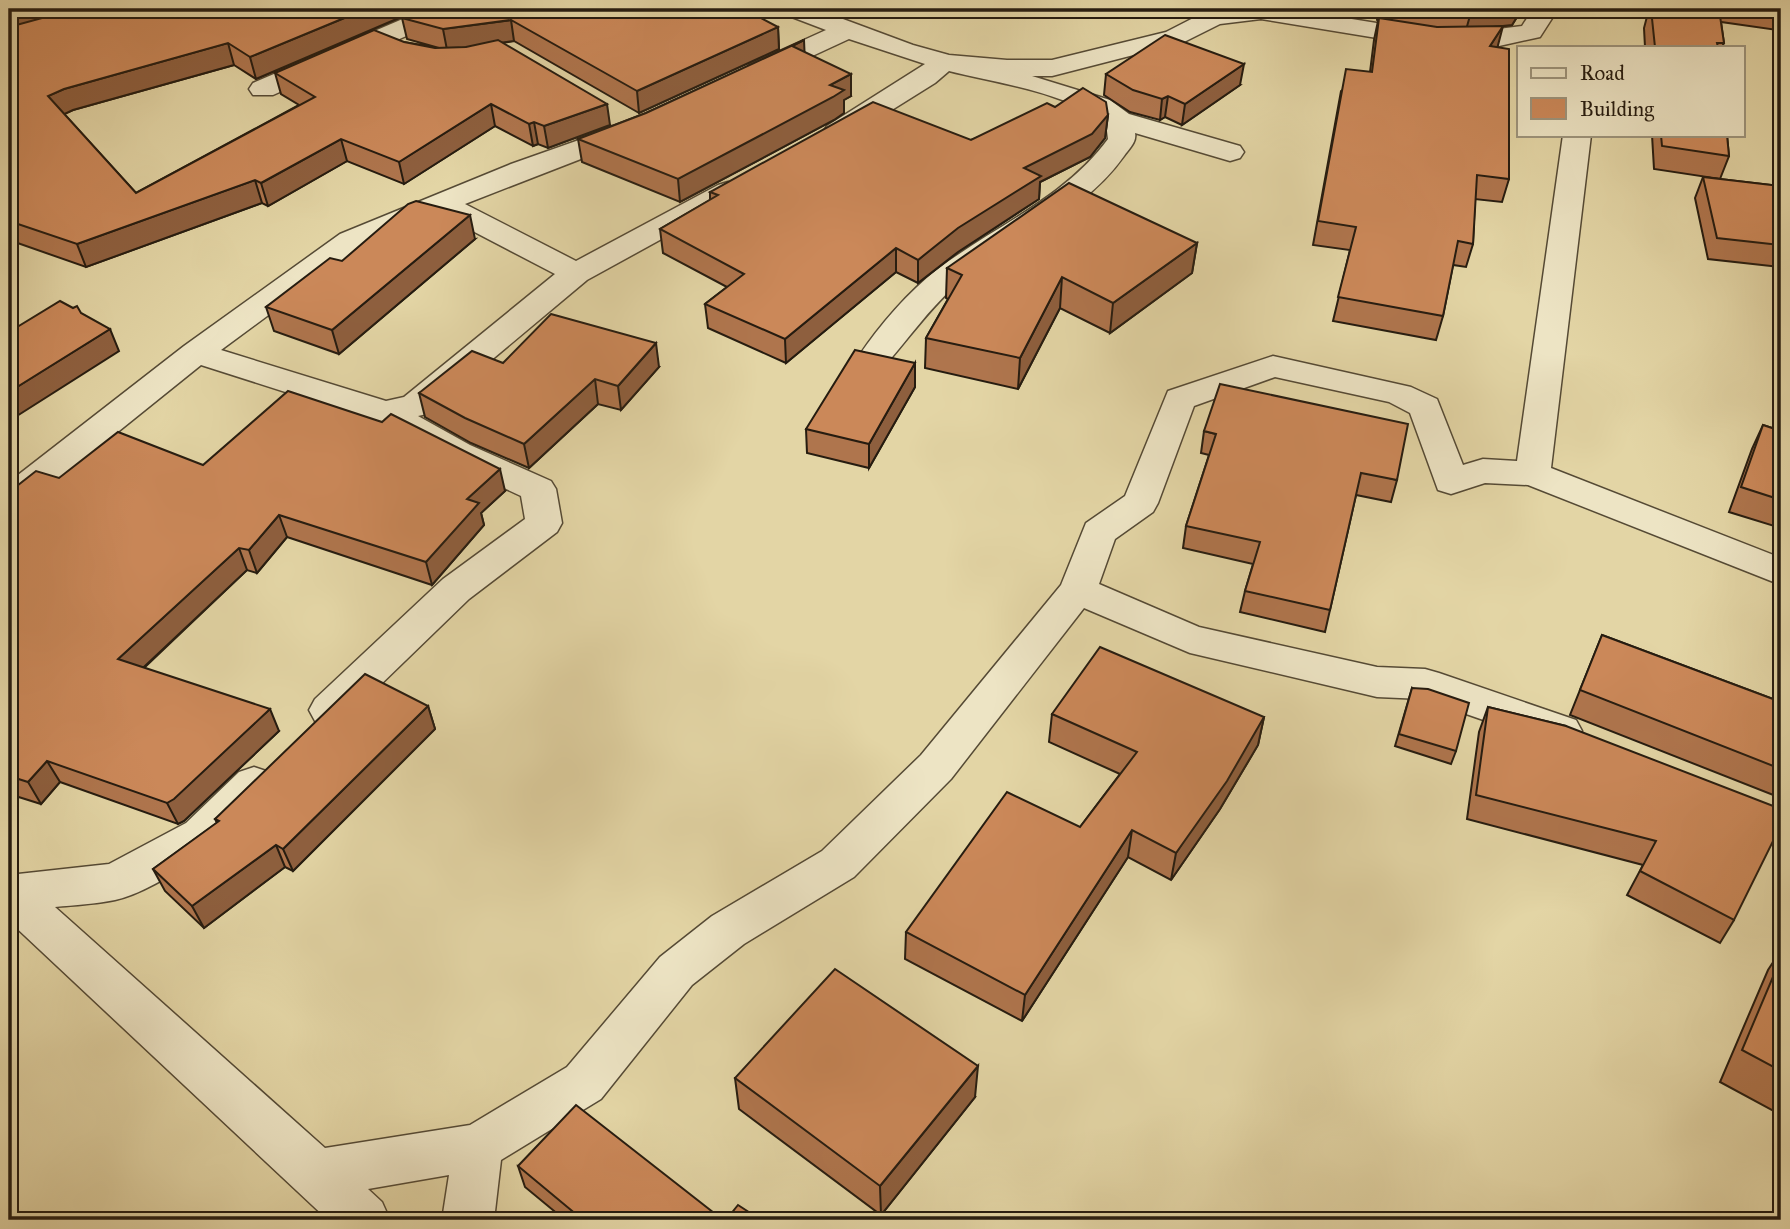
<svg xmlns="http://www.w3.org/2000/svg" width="1790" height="1229" font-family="'IM FELL Great Primer',serif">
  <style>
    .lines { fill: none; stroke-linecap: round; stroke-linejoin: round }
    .minor-casing { stroke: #554a35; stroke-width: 3 }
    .minor { fill: #ede4c4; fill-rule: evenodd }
    .wall { fill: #af754d; stroke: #261c10; stroke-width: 2 }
    .shaded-wall { fill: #8e5f3e; stroke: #261c10; stroke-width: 2 }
    .building { fill: #cb8859; stroke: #261c10; stroke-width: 2 }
  </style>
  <rect width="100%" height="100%" fill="#e3d5a5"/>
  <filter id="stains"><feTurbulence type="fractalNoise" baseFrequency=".00286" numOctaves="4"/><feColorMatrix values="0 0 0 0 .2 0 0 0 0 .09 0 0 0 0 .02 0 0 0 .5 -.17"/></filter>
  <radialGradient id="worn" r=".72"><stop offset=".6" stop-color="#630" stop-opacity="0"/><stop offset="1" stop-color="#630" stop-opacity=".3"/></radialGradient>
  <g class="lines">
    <defs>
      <g id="minor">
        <path d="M426,9H460L456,14L273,95H253L249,89L253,83Z"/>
        <path d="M781,9H816L913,45L949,55L1007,60H1052L1166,32L1205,12L1219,9H1290L1432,32L1466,33L1522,26L1533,9H1558L1540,37L1499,46L1432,47L1261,19L1220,24L1184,42L1052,76H1032L1110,100L1129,114L1240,146L1244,152L1240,158L1230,161L1135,133C1137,142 1129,149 1124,156C1081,217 1009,240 954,287C929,309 909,338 887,363L875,366L863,363L859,356C879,326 909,291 938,269C996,225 1064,199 1108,139L1106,123C1063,91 1000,84 949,71L935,83L847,138L837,140L827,138L823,132L827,126L925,64L849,39L767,77H749L745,71L749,65L826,30L784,14Z"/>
        <path d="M630,122L640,124L644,130L640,136L465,204L576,261L718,185L728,182L738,185L743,191L738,197L587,280L427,414L418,416L470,445L551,481L556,489L562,523L557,532L469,599L343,721L329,725L315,721L309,710L315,699L443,579L525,519L521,496L446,461L373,420L201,365L22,509L9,512V482L184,346L340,234L511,164ZM440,214L555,274L404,397L386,401L221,350L362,246Z"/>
        <path d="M1563,135H1591L1551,468L1781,558V585L1528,485L1485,483L1451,494L1438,490L1410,413L1389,402L1275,377L1194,406L1158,503L1153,512L1115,539L1099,584L1199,627L1377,667L1425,669L1439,673L1576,720L1582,731L1576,742L1561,747L1423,699L1377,697L1190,653L1084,608L951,779L854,877L744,944L692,985L601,1099L501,1160L494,1220H442L449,1175L368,1189L382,1202L390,1220H328L9,921V875L109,864L186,823L239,772L254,767L269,772L275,784C254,824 159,891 115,900C96,904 75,905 55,907L325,1148L470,1125L567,1067L660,957L712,916L822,851L921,755L1061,585L1086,523L1125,496L1168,391L1273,356L1411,387L1437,399L1463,465L1483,459L1517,461Z"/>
      </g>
    </defs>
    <use href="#minor" class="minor-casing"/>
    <use href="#minor" class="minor"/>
  </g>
  <g class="wall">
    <path d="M9,9H420L256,79L234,65L73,110L64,114L136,193L299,105L281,94L275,73L404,42L439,48L407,39L402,18L778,27L779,49L639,113L514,41L502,43L610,125L548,148L538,144L533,146L495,126L404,184L347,161L268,206L262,203L86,267L9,240Z"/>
    <path d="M1376,9H1522L1512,25L1496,27L1497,47L1509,179L1502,202L1475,199L1473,244L1466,267L1453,265L1443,316L1436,340L1333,321L1350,250L1313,245L1341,91L1370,72L1374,40L1378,21L1377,20L1378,10Z"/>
    <path d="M1649,9H1781V20L1777,30L1721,22L1724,43L1722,47H1645L1644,28Z"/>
    <path d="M804,40V52L851,96L844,100V113L834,120L680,202L582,162L578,139L646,113Z"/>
    <path d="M1106,74L1240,85L1182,125L1165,117L1160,120L1130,112L1104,95Z"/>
    <path d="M1055,107L1108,115L1105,138L1090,157L1040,182L1039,199L958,252L918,283L896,272L786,363L708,328L705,304L727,287L663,253L660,229L710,200V192L971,140Z"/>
    <path d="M1652,135H1727L1729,156L1720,179L1654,169Z"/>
    <path d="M1703,177L1781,186V267L1708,259L1695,198Z"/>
    <path d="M475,239L339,354L274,331L266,307L342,261Z"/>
    <path d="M1197,243L1192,273L1110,333L1060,308L1018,389L925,368L926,338L948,299L946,298L947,268Z"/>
    <path d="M503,363L659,367L621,410L598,404L529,468L471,443L425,417L419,393Z"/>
    <path d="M915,363V387L869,468L807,453L806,429Z"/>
    <path d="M1763,425L1781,431V528L1729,512L1752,449Z"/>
    <path d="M1204,431L1397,480L1391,502L1356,495L1325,632L1240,612L1245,591L1253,564L1183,548L1186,526L1209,455L1201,453Z"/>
    <path d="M203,465L505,491L481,513L484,525L432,585L287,537L257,573L247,570L144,668L279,731L184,821L178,824L60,782L41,804L9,794V490L59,478Z"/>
    <path d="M1602,635L1781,702V798L1570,715Z"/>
    <path d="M1412,688L1456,751L1451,764L1395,746Z"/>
    <path d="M428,706L435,729L293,871L285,867L204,928L165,891L153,869L217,823L215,819Z"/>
    <path d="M1488,707L1566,726L1734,920L1720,943L1627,895L1643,865L1467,819L1479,732Z"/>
    <path d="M1052,714L1264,717L1258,745L1220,809L1171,880L1128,857L1022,1021L905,959L906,932L1080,827L1120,774L1049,742Z"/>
    <path d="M1781,950V1115L1720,1082L1768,970Z"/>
    <path d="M735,1078L975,1097L881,1215L739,1109Z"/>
    <path d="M518,1166L723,1220H565L525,1187Z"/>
  </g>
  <g class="shaded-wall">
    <path d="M9,9H84L9,30Z"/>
    <path d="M366,9H420L256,79L250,57Z"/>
    <path d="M1496,9H1522L1512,25L1466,30L1471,12Z"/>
    <path d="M511,20L514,41L447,50L443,29Z"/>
    <path d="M1503,26L1497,49L1490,46Z"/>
    <path d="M778,27L779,49L639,113L637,91Z"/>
    <path d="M804,40L805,63L792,46Z"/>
    <path d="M228,43L234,65L73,110L56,118L48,96L64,89Z"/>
    <path d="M1244,64L1240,85L1182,125L1185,104Z"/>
    <path d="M851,74V96L844,100V113L834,120L680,202L678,179L830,85Z"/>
    <path d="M1168,96L1165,117L1160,120L1162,99Z"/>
    <path d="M491,104L495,126L404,184L399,162Z"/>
    <path d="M607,104L610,125L548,148L544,126Z"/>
    <path d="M1108,115L1105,138L1090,157L1040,182L1039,199L958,252L918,283V260L1024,168Z"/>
    <path d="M534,122L538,144L533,146L529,124Z"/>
    <path d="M341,139L347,161L268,206L261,183Z"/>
    <path d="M255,180L262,203L86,267L77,244Z"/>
    <path d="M470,215L475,239L339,354L332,330Z"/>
    <path d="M1197,243L1192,273L1110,333L1113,303Z"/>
    <path d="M896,248V272L786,363L785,339Z"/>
    <path d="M1062,277L1060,308L1018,389L1020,358Z"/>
    <path d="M110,329L119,351L9,421V392Z"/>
    <path d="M656,343L659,367L621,410L618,386Z"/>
    <path d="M915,363V387L869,468V444Z"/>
    <path d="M595,379L598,404L529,468L524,444Z"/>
    <path d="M9,466L14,475L9,480Z"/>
    <path d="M500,469L505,491L481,513L484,525L432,585L426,562L467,499Z"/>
    <path d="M279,515L287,537L257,573L249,550Z"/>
    <path d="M239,548L247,570L129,681L118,659Z"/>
    <path d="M428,706L435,729L293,871L283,849Z"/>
    <path d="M270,709L279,731L184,821L178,824L167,803Z"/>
    <path d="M1264,717L1258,745L1220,809L1171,880L1176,853Z"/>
    <path d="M47,761L60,782L41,804L28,782Z"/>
    <path d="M1132,830L1128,857L1022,1021L1025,995Z"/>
    <path d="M276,845L285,867L204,928L192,906Z"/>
    <path d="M978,1066L975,1097L881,1215L880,1186Z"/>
  </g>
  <g class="building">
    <path d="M75,9H366L250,57L228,43L64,89L48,96L136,193L315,97L275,73L374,30L404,42L435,48L466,47L498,40L607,104L544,126L534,122L529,124L491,104L399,162L341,139L261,183L255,180L77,244L9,221V27Z"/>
    <path d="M423,9H744L778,27L637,91L511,20L443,29L402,18Z"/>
    <path d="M1423,9H1496L1471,12L1437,11Z"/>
    <path d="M1651,9H1719L1724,43H1717L1718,47H1655Z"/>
    <path d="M1379,18L1437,27L1503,26L1490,46L1509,49V179L1477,175L1473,244L1458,241L1443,316L1338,297L1356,227L1318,221L1346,69L1372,72Z"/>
    <path d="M1165,35L1244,64L1185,104L1168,96L1162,99L1133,90L1106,74Z"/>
    <path d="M804,40L792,46L851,74L830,85L844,90L833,97L678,179L578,139L646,113Z"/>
    <path d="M1083,88L1106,102L1108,115L1092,134L1024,168L1041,176L958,228L918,260L896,248L785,339L705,304L744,274L660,229L718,195L710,192L873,102L971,140L1047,103L1055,107Z"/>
    <path d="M1661,135H1727L1729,156L1662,146Z"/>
    <path d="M1703,177L1781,186V245L1717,238Z"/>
    <path d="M1069,183L1197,243L1113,303L1062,277L1020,358L926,338L962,275L947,268Z"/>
    <path d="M416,201L470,215L332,330L266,307L330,258L342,261L408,204Z"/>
    <path d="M60,301L73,308L77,306L81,313L110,329L9,392V332Z"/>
    <path d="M551,314L656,343L618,386L595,379L524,444L465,418L419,393L472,351L503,363Z"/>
    <path d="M855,350L915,363L869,444L806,429Z"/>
    <path d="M1220,384L1408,424L1397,480L1361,473L1330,610L1245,591L1260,542L1186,526L1216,434L1204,431Z"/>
    <path d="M288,391L382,422L391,414L500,469L467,499L479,503L426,562L279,515L249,550L239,548L118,659L270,709L174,799L167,803L47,761L28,782L9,776V490L13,489L36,471L59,478L118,432L203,465Z"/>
    <path d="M1763,425L1781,431V500L1741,487Z"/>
    <path d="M1602,635L1781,702V769L1580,690Z"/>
    <path d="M1100,647L1264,717L1227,781L1176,853L1132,830L1025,995L906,932L1007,792L1080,827L1137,752L1052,714Z"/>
    <path d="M365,674L428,706L283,849L276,845L192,906L153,869L219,821L215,819Z"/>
    <path d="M1412,688L1428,689L1469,703L1456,751L1399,734Z"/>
    <path d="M1488,707L1566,726L1781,809V825L1734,920L1640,871L1656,841L1476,795Z"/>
    <path d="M1781,958V1071L1742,1050Z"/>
    <path d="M835,969L978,1066L880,1186L735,1078Z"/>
    <path d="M576,1105L723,1220H583L518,1166Z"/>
    <path d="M738,1205L761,1220H726Z"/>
  </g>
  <rect width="1790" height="1229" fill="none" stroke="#e3d5a5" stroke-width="35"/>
  <rect x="10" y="10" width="1769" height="1208" fill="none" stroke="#261c10" stroke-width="3.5"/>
  <rect x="18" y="18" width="1755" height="1194" fill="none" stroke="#261c10" stroke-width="2"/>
  <rect x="1517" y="46" width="228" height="91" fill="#ede4c4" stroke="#9d947c" stroke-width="2"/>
  <rect x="1531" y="68" width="35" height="10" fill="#ede4c4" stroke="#9d947c" stroke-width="2"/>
  <text x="1580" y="80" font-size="21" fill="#261c10">Road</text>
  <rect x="1531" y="98" width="35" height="21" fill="#cb8859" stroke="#9d947c" stroke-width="2"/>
  <text x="1580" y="116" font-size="21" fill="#261c10">Building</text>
  <rect width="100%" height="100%" filter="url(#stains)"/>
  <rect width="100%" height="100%" fill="url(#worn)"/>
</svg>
